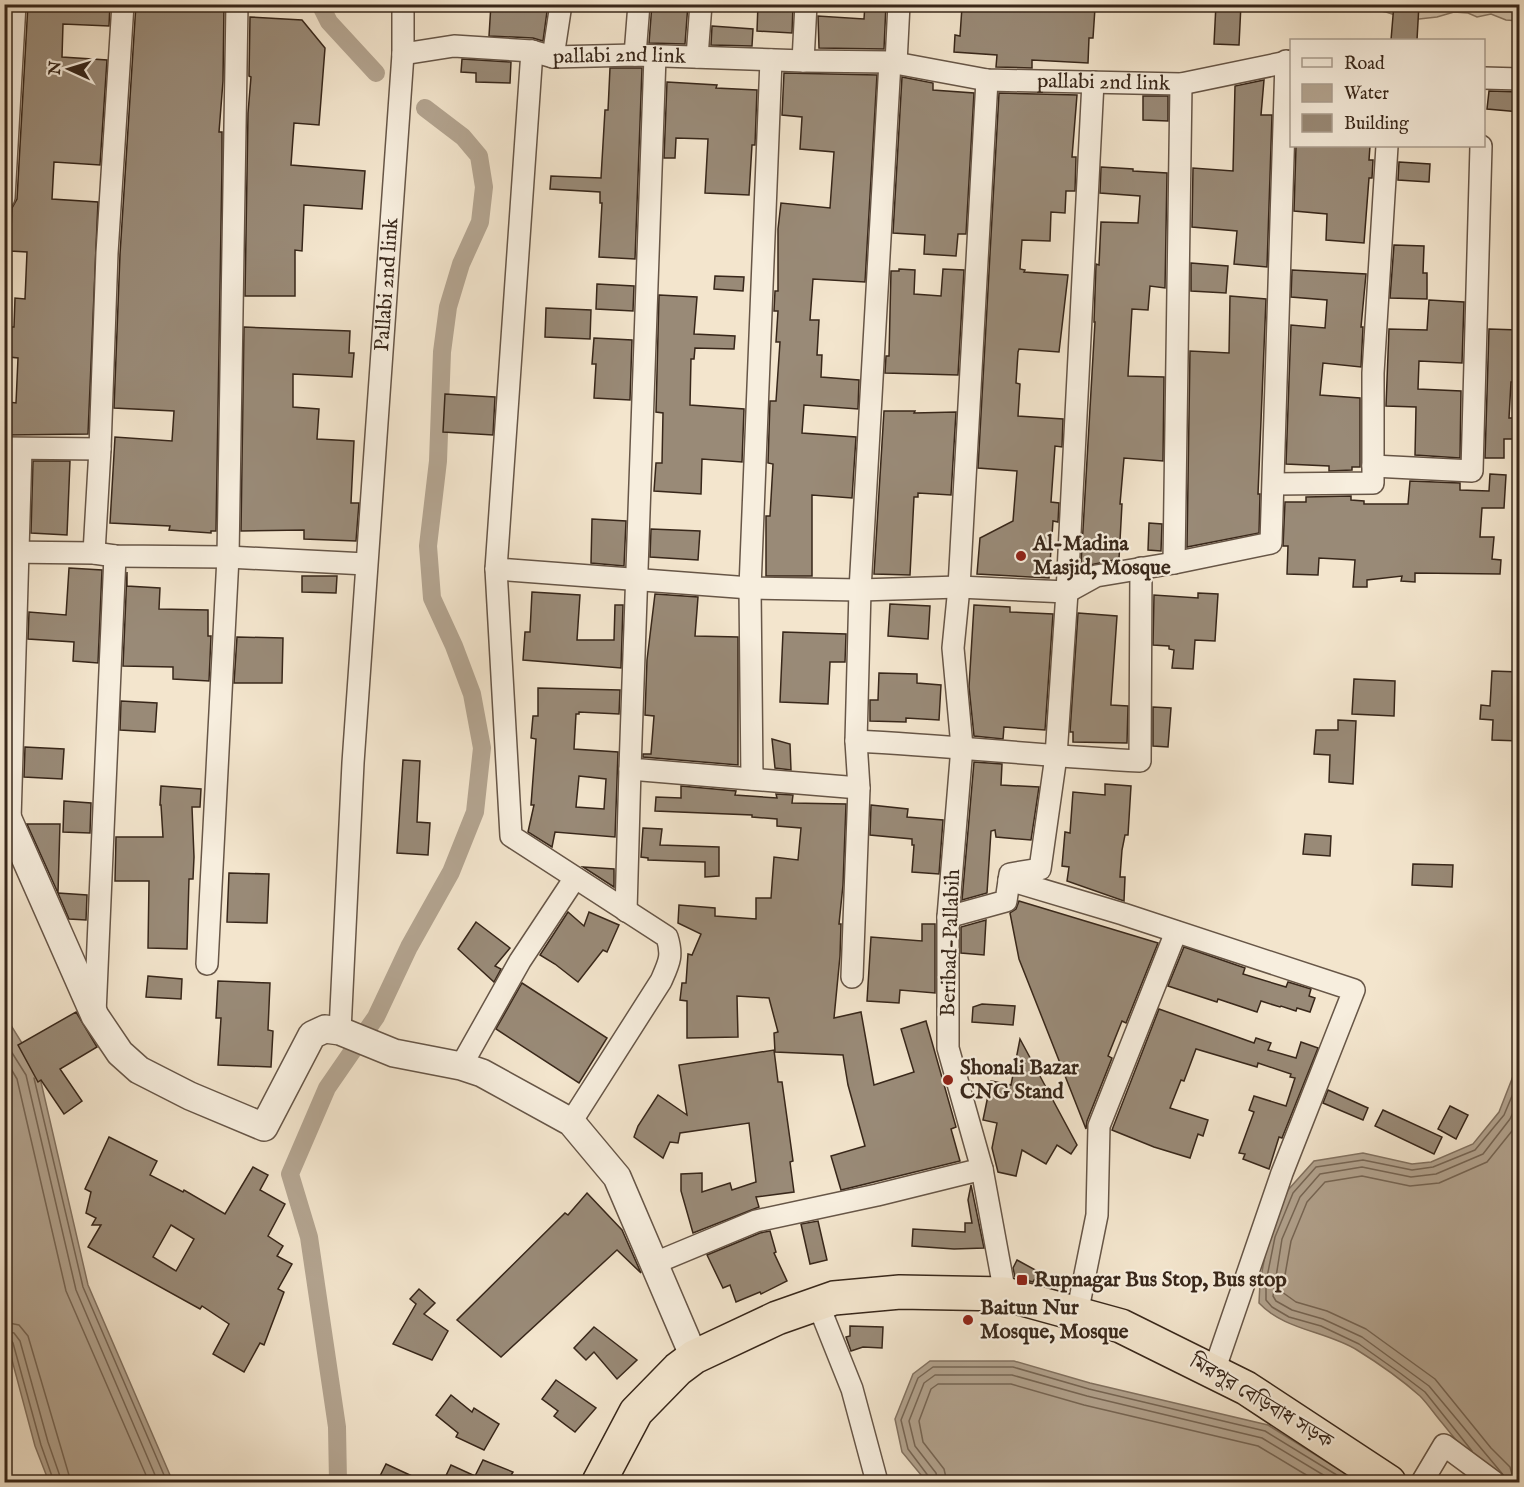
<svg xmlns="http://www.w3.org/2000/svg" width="1524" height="1487" font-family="'IM FELL English','Noto Serif Bengali',serif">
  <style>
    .green { fill: #d3c5af; stroke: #867664; stroke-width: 1.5 }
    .water { fill: #b3a490; stroke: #827261; stroke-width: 1.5 }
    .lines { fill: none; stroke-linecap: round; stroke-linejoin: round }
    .shore { stroke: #766655; stroke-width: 1.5 }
    .canal { stroke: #b3a490; stroke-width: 18 }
    .building { fill: #998a77; stroke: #38271a; stroke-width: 1.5; fill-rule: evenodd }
    .minor-casing { stroke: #675647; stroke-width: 24 }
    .tertiary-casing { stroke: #675647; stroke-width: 30 }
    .trunk-casing { stroke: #38271a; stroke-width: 36 }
    .minor { stroke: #f7eede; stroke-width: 21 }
    .tertiary { stroke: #f7eede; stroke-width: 27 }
    .trunk { stroke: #f3e5cd; stroke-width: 33 }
    .poi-dot { fill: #8f2418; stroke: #f7eede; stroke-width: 2 }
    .labels { text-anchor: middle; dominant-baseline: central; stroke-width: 4.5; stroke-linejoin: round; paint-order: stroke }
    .street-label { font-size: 21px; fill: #38271a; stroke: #f7eede }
    .poi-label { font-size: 21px; font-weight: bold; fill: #38271a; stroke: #f7eede; text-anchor: start }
  </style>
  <rect width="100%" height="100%" fill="#f3e5cd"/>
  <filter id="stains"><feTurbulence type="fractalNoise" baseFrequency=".00333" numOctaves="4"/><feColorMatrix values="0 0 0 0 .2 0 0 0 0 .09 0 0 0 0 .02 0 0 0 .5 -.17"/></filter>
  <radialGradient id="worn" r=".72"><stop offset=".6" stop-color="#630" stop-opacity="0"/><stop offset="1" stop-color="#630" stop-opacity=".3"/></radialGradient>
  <path class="green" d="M1351,5H1519V21L1506,20L1491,14L1477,17L1468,13L1454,12L1437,17L1410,20L1386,12Z"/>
  <g class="water">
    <path d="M4,1014L38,1069L88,1285L173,1482H49L35,1446L5,1334Z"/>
    <path d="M1519,1061V1482H1494C1475,1464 1459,1444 1443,1424C1435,1415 1428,1404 1420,1396C1401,1379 1378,1363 1357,1350C1326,1331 1284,1330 1259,1303L1260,1282L1269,1235L1288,1190L1314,1161L1363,1153L1412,1164L1431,1162L1473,1144L1499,1112Z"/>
    <path d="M930,1361H1014L1090,1383L1268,1425L1343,1472L1355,1482L926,1481L902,1452L895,1419L913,1374Z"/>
  </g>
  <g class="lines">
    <g class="shore">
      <path d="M4,1040L26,1075L76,1290L158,1482"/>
      <path d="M4,1057L17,1079L66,1291L149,1482"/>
      <path d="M34,1078L83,1287L167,1482"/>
      <path d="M4,1322L19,1325L28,1336L71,1482"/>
      <path d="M4,1331L14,1333L20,1341L48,1442L62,1482"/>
      <path d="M4,1338L10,1339L13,1343L41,1445L54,1482"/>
      <path d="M1472,1451L1425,1392L1400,1373L1359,1344L1321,1326L1289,1317L1272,1307L1266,1300V1282L1275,1237L1293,1193L1316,1167L1363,1160L1412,1170L1433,1167L1475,1150L1504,1115L1520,1077"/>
      <path d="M1505,1477L1429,1386L1362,1337L1323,1319L1292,1310L1276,1301L1273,1296L1282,1239L1300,1197L1320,1174L1362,1167L1411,1177L1436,1174L1483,1154L1510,1119L1520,1097"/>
      <path d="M931,1482L929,1477L908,1449L901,1420L918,1378L933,1367H1013L1089,1389L1265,1431L1340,1477L1346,1482"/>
      <path d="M938,1482L936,1473L915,1446L909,1421L924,1383L935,1375H1012L1087,1396L1262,1438L1335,1482"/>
      <path d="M947,1482L944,1469L923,1442L919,1421L931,1389L938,1384H1011L1084,1405L1258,1446L1318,1482"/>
      <path d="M1514,1482L1510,1467L1491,1448L1435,1379L1366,1329L1327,1311L1296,1302L1282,1292L1291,1241L1307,1202L1325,1182L1362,1176L1410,1186L1439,1183L1487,1162L1520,1121"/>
    </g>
    <g class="canal">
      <path d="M320,4L329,22L376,73"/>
      <path d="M338,1482L337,1427L309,1237L290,1174L327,1088L376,1017L409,947L451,872L475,812L482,748L472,694L454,646L432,598L428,546L438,461L442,352L448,307L461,264L480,222L484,187L479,156L463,137L425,108"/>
    </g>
  </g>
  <g class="building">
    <path d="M28,4H110L109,26L63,24L62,57L107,60L100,165L54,162L52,199L98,202L88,434L7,435L9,402L16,403L18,358L9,357L11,327H14L15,298L25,299L27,252L10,251L12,208L17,199Z"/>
    <path d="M136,4L192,7V4H224L223,81L219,132H222V165L216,531H211V533L169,530L170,526L110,523L115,437L172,441L174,411L114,408L120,254Z"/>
    <path d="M491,4H548L543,41L533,38L489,36Z"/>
    <path d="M652,4H688L685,44L649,43Z"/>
    <path d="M758,4L793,6L792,33L757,31Z"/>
    <path d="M865,4H886L884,49L819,48L818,16L864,19Z"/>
    <path d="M1014,4H1052L1095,8L1093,38H1089L1088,63L1032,60V68L996,67L997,55L954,52L955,35L960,36L962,7L1013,11Z"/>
    <path d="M1216,4H1241L1239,45L1214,44Z"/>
    <path d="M1394,4H1419L1417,40H1391Z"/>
    <path d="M250,17L302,20L325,48L319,125L294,123L291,165L365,171L362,209L304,205L302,251L295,250V296H245L248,113L251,77L249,76Z"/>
    <path d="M712,26L753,29L752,46L711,45Z"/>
    <path d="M462,59L511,62L510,83L476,82V73L461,72Z"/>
    <path d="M610,68H642L635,259L599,257L602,203H600V192L550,189L551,176L601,178L605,110H608Z"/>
    <path d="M784,73L877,75L865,282L813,279L810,320H819L817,355H822L821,377L859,380L858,409L804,405L802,433L856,437L852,498L812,495V576H766V516H770L773,464L768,463L770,401H776L780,342H776L778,311H774L775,291H778V229L781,203L830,208L834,152L800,149L802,117L782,115Z"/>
    <path d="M902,77L933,83V90L974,93L966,234H958L956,256L924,254L925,235L893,233Z"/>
    <path d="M1264,80L1261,115H1272L1267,267L1234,264L1237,231L1192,227L1193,168L1233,171L1235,86Z"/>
    <path d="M667,82L717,85L716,88L757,90L755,145H752L749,195L705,193L708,139L676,138L675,158H664Z"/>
    <path d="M1489,91L1520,92V112L1487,109Z"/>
    <path d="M999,93L1077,95L1072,157H1076L1075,191H1066L1065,213L1051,212L1050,241L1022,240L1020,269L1025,270L1024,272L1068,275L1059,352L1019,349L1018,352L1016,383L1020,384L1018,416L1063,419L1062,447L1055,446L1051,502L1059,503L1058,522L1053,521L1049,578L977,574L980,538L1013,521L1017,471L978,468Z"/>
    <path d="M1143,96H1168V121L1143,120Z"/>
    <path d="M1296,146H1370L1369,160H1373L1372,178H1369L1364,243L1326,240L1327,214L1294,211Z"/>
    <path d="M1399,162L1430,164L1429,182L1398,180Z"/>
    <path d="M1101,167L1133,169V171L1167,173L1165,288L1150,286L1148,310L1132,309L1128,376L1164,377L1163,461L1124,458L1120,504H1122L1119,559L1090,565L1081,564L1095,322H1094L1096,264L1099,265L1101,222L1138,223L1140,196L1100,193Z"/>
    <path d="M1394,245L1424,246L1423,273H1427V299L1390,298Z"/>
    <path d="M1191,263L1228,266L1226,293L1191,291Z"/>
    <path d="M899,269L915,270L914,294L941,296L943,269L964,270L958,375L885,373L886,356H889L891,271H899Z"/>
    <path d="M1292,270L1366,274L1361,327H1363L1361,367L1323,363L1320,395L1360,398V467H1352V470L1329,471V466L1286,464L1291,325L1325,328L1327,300L1291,297Z"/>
    <path d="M715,276L744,277L743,291L714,289Z"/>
    <path d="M597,284L634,286L633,311L596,309Z"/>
    <path d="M659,295L697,297L694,334L735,336L734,349L695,348L694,359H691L690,405L744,409L742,462L702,459L701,494L654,491L656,463H662L663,413L656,412Z"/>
    <path d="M1230,296L1266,299L1258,494H1260L1259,533L1187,547L1190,351L1229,353Z"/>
    <path d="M1429,300L1464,302L1462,363L1419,361L1418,389L1461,391L1460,458L1415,455L1416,407L1386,406L1389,329L1427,330Z"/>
    <path d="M546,308L591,310L590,339L545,337Z"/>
    <path d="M244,327L350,331L349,353H354L352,377L293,374V407L319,409L317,439L354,441L351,503H359L356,541L304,539V530L241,531Z"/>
    <path d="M1489,329L1519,330L1518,357H1514L1513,382H1511L1509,418H1515L1514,439H1504V458H1485Z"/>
    <path d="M594,338L632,340L630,400L594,398L596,364H592Z"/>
    <path d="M445,394L495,397L493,435L443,432Z"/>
    <path d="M884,411H915L914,413L956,412L951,495L918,493V497H914L910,575L874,574Z"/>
    <path d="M4,461H8L6,525H4Z"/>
    <path d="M33,461H70L67,535L31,533Z"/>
    <path d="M1490,474L1506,475L1504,508H1482L1480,537H1494L1492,559L1501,560L1500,574L1415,573V582L1401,581L1402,576L1367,580V587H1353L1355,560L1319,558L1318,575L1287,574L1288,546H1283L1285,502H1306V497L1351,496V500L1364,501V504H1408L1410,481L1460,483V490L1489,491Z"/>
    <path d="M592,519L626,521L624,566L591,563Z"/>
    <path d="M1149,523L1162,524L1161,551L1148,550Z"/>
    <path d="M651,529L700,531L698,560L650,557Z"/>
    <path d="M69,568L102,570L98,663L73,661L74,642L28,639L29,612L66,615Z"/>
    <path d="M127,572V586L160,588L159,609L208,610V636H211L209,681L173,679V667L123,666Z"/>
    <path d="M302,576H337L336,593L302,592Z"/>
    <path d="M532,592L580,595L577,640H614L615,605H623L621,668L523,660L525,632H530Z"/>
    <path d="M1198,593L1218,594L1215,641L1195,640L1193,669L1172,668L1174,650L1169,649V646L1153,645L1154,595L1198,598Z"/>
    <path d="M655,594L698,597L695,636L738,637V765L643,757V754H651L654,716L645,715L647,660Z"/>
    <path d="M890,604L930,606L928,639L888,636Z"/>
    <path d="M974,605L1010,607V612L1053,614L1045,730L1004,727L1003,739L974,736L969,687Z"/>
    <path d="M1078,613L1117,616L1111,703V705L1128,706L1127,743L1073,742V732H1070Z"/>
    <path d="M783,632L846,634L845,662H830L828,704L780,702Z"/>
    <path d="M237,637L283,638L282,683H234Z"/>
    <path d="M1492,671L1520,672V741L1492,740L1493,720L1480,719L1481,705L1490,706Z"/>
    <path d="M879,673L917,674V683L941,685L939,720L906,718V722L870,721V700H878Z"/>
    <path d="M1354,679L1395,681L1394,716L1352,714Z"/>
    <path d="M538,688L620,690L619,714L579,712V714H576L574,749L618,752L615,837L555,832L552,847L528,832L534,805H531L536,739L531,738L533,716H538ZM579,776L606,779L604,809L576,807Z"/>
    <path d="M121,701L157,703L155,732L120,730Z"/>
    <path d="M1153,707L1171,708L1168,747L1153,746Z"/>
    <path d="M1338,720L1356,721L1353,784L1329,782L1330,755L1314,754L1316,730H1338Z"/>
    <path d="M772,739L790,744L791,770L775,768Z"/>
    <path d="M25,747L64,749L62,779L24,777Z"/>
    <path d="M403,760L420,761L417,822L430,823L428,855L397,853Z"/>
    <path d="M974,762L1002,764L1001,785L1039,787L1031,840L996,837L995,830L991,831L987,893L962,900Z"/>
    <path d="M1105,784L1131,786L1128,835H1125L1122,850L1120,877H1125L1124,901L1067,881L1069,867L1062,866L1065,832L1070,833L1073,792L1105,795Z"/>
    <path d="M161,786L201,789L200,807H192L194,857L193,879H189L187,949L148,948L149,881H115L116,837H163L161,805H160Z"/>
    <path d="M681,786L736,791L735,795L777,798L776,794L793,795L792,803L846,804L843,885L839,924H841L840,956L834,1018L861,1012L874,1085L914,1072L901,1029L926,1021L956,1127L951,1129L960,1161L841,1190L831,1156L865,1146L848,1085L843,1055L775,1052L774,1033L778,1032L769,998L737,996L738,1037L687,1038V1001L680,1000L682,983H686L688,954L692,955L701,934L678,923L679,905L715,908V916L756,919V898H771L774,857L798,860L801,828L777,826V819L752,817V815L655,811L656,797L681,798Z"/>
    <path d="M64,801L91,803L90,833L63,832Z"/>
    <path d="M871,805L908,809L907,817L943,820L939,874L912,872L914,845H912V839L870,835Z"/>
    <path d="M27,824H60L58,893Z"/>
    <path d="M643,828L662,829L660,845L719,847V876L705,877V862L648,860V858L641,857Z"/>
    <path d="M1305,834L1331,836L1330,856L1303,854Z"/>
    <path d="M1413,864L1453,865L1452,887L1412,885Z"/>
    <path d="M583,867L614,869V887Z"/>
    <path d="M229,873L269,874L267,923L227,922Z"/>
    <path d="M58,893L87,895L86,920L69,919Z"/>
    <path d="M1019,901L1158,943L1126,1023L1122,1021L1108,1056L1112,1058L1087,1121L1086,1129L1019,959L1010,913L1016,909Z"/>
    <path d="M568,912L584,926L589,912L619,925L607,952L603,950L578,982L555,964L540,955Z"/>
    <path d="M986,920L984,955L961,953V927Z"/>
    <path d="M476,922L510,948L495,966L501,969L494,982L458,949Z"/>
    <path d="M922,924H935V993L900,990L899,1003L867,1001L871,937L922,941Z"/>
    <path d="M1184,947L1245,968L1243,974L1286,987L1288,982L1311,989L1309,996L1315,998L1310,1012L1297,1008L1296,1011L1281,1006L1280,1007L1261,1001L1257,1012L1218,999L1217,1002L1168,986Z"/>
    <path d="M148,976L182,979L181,999L146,997Z"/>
    <path d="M218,981L270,983L268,1030L273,1031L271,1067L218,1065L221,1018H216Z"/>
    <path d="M522,983L607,1038L579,1083L496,1029Z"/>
    <path d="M982,1004L1015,1006L1013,1025L972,1022L973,1007Z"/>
    <path d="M1159,1009L1254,1043L1256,1038L1271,1043L1268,1050L1296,1058L1301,1042L1318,1048L1282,1138L1279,1137L1269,1169L1243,1159L1245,1154L1239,1153L1254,1112L1249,1110L1254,1096L1286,1106L1295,1078L1290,1077L1291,1074L1258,1063L1257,1067L1196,1049L1184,1081L1181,1080L1170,1108L1208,1120L1203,1136L1198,1134L1190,1158L1154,1147L1112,1130Z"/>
    <path d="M76,1012L97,1047L60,1069L82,1101L64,1114L41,1080L38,1082L18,1045Z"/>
    <path d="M1020,1039L1077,1145L1071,1154L1057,1145L1046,1164L1022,1150L1016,1176L998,1172L992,1148L997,1123L983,1120L991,1081L1011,1085Z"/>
    <path d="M774,1050L778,1082H782L793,1161L790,1162L794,1192L756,1197L759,1207L693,1233L681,1191V1174L702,1173V1192L730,1183L732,1190L756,1182L749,1123L680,1133L678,1143L670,1142L663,1158L634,1137L638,1126L658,1095L687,1115L679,1065Z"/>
    <path d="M1328,1090L1368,1108L1363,1120L1323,1103Z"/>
    <path d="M1450,1106L1468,1115L1456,1139L1438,1129Z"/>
    <path d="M1383,1110L1442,1137L1434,1154L1375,1126Z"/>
    <path d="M109,1137L157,1161L150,1175L183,1192L184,1190L225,1214L253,1167L268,1175L260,1190L285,1204L268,1236L283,1246L277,1256L292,1264L278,1289L284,1292L264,1345L260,1343L244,1372L213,1354L229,1324L202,1306L200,1309L88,1247L101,1225H92L96,1218L86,1213L91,1192L85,1189ZM171,1225L194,1239L176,1271L153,1257Z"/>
    <path d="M971,1185L984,1248L954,1249L912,1246L913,1229L965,1232V1223H972L968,1200Z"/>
    <path d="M587,1193L622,1230L641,1273L617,1250L501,1357L457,1320L565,1213L568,1215Z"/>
    <path d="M818,1221L827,1260L810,1264L801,1224Z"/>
    <path d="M770,1231L776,1252L774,1253L787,1281L761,1294L760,1292L736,1302L730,1285L723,1288L707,1255L760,1233Z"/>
    <path d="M1017,1260L1039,1272L1033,1282L1015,1277L1013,1268Z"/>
    <path d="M419,1289L435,1303L424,1314L448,1331L432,1360L393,1344L416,1304L410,1299Z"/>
    <path d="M850,1326L883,1327L882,1348L863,1347L851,1351L846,1337L850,1336Z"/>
    <path d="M594,1327L637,1360L617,1379L594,1352L586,1360L574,1348Z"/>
    <path d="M556,1380L596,1408L575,1432L554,1416L558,1411L542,1399Z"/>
    <path d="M451,1395L472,1412L474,1408L499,1424L484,1450L456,1437L458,1433L436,1415Z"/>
    <path d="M483,1460L513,1472L507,1482H443L451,1465L475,1476Z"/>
    <path d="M386,1464L425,1482H377Z"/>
  </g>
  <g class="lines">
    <defs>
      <g id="minor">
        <path d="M532,51L496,569L511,836L667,937C673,956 669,963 661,981L571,1122"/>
        <path id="s1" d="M403,54L454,46L532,51L553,57L635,55L803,61L890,62L987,80L1181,84L1292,61"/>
        <path d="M635,55L639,4"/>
        <path d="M655,56L630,769L859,788"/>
        <path d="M553,57L561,4"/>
        <path d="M697,57L701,4"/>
        <path d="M803,61L806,4"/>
        <path d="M896,63L899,4"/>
        <path d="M1484,78L1520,79"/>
        <path d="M987,80L959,587L953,648L962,747L948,917V1048L982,1169L1005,1294"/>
        <path d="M4,198L15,4"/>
        <path d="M4,448L100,449"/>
        <path d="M1373,466L1472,471L1481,146"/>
        <path d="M1274,484L1373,483V373L1387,146"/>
        <path d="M5,552L94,553L115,556L228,557L366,564"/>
        <path d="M94,553L100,449L107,253L123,4"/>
        <path d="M1174,563L1181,84"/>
        <path d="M496,569L750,588L860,590L959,587L1067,592L1096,576L1174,563L1271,543L1286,61"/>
        <path d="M856,741C951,746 1045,756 1140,761L1141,568"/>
        <path d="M752,779L750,588L771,60"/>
        <path d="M10,820L21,449"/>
        <path d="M1009,880L1123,914L1354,990L1282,1173L1214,1371"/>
        <path d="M626,911L630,769"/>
        <path d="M948,917L1006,901L1010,874L1040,869L1056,756L1067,592L1093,82"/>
        <path d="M207,964L228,557L237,4"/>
        <path d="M852,977L859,788L856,741L860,590L890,62"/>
        <path d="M95,1014L115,556"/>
        <path id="s2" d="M340,1031L353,763L403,54V4"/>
        <path d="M461,1066L520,961L575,878"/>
        <path d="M655,1263L756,1221L877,1195L982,1169"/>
        <path d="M818,1304L852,1389L877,1482"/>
        <path d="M1077,1314L1097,1215L1099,1126L1176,932"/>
        <path d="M1422,1482L1444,1445L1494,1482"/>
      </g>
      <path id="tertiary" d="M4,810L95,1016L120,1053L139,1070L190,1096L264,1127L312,1035L325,1029L340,1031L394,1053L461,1066L482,1073L571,1122L617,1177L694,1357"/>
      <path id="trunk" d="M599,1482L636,1412L678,1369L694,1357L777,1318L834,1298L900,1292L1005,1294L1121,1326L1246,1388L1389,1482"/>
    </defs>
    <use href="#minor" class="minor-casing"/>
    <use href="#tertiary" class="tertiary-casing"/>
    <use href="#trunk" class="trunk-casing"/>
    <use href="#minor" class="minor"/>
    <use href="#tertiary" class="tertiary"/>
    <use href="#trunk" class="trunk"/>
  </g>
  <g class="poi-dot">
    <circle cx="1021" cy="556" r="6"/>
    <circle cx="948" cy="1080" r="6"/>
    <rect x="1016" y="1274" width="12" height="12" rx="3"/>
    <circle cx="968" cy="1320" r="6"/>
  </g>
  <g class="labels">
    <g class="street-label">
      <text stroke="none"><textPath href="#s1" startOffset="218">pallabi 2nd link</textPath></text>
      <text stroke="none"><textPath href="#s1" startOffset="704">pallabi 2nd link</textPath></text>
      <text stroke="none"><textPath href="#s2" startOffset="748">Pallabi 2nd link</textPath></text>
      <text transform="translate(951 943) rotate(-88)">Beribad-Pallabih</text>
      <text transform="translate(1261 1402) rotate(31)">মিরপুর বেড়িবাধ সড়ক</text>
    </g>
    <g class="poi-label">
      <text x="1033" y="544">Al-Madina<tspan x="1033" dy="24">Masjid, Mosque</tspan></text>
      <text x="960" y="1068">Shonali Bazar<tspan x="960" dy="24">CNG Stand</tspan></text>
      <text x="1034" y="1280">Rupnagar Bus Stop, Bus stop</text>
      <text x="980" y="1308">Baitun Nur<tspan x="980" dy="24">Mosque, Mosque</tspan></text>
    </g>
  </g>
  <rect width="1524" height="1487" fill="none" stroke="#f3e5cd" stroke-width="24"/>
  <rect x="6" y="6" width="1512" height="1475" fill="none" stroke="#38271a" stroke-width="3"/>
  <rect x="12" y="12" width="1500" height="1463" fill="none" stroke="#38271a" stroke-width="1.5"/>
  <rect x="1290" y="39" width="195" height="108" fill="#f7eede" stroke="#ab9e90" stroke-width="1.5"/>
  <rect x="1302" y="58" width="30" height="9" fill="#f7eede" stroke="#ab9e90" stroke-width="1.5"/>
  <text x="1344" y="69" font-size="18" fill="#38271a">Road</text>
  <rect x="1302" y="84" width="30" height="18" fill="#b3a490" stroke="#ab9e90" stroke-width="1.5"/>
  <text x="1344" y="99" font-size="18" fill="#38271a">Water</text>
  <rect x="1302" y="114" width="30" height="18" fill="#998a77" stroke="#ab9e90" stroke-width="1.5"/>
  <text x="1344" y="129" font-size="18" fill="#38271a">Building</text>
  <g transform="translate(69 69) rotate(274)" stroke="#f7eede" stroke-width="4.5" paint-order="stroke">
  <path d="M0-4.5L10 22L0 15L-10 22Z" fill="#38271a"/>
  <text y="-9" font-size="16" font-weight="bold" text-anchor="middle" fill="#38271a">N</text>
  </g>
  <rect width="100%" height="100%" filter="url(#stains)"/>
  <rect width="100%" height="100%" fill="url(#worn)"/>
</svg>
